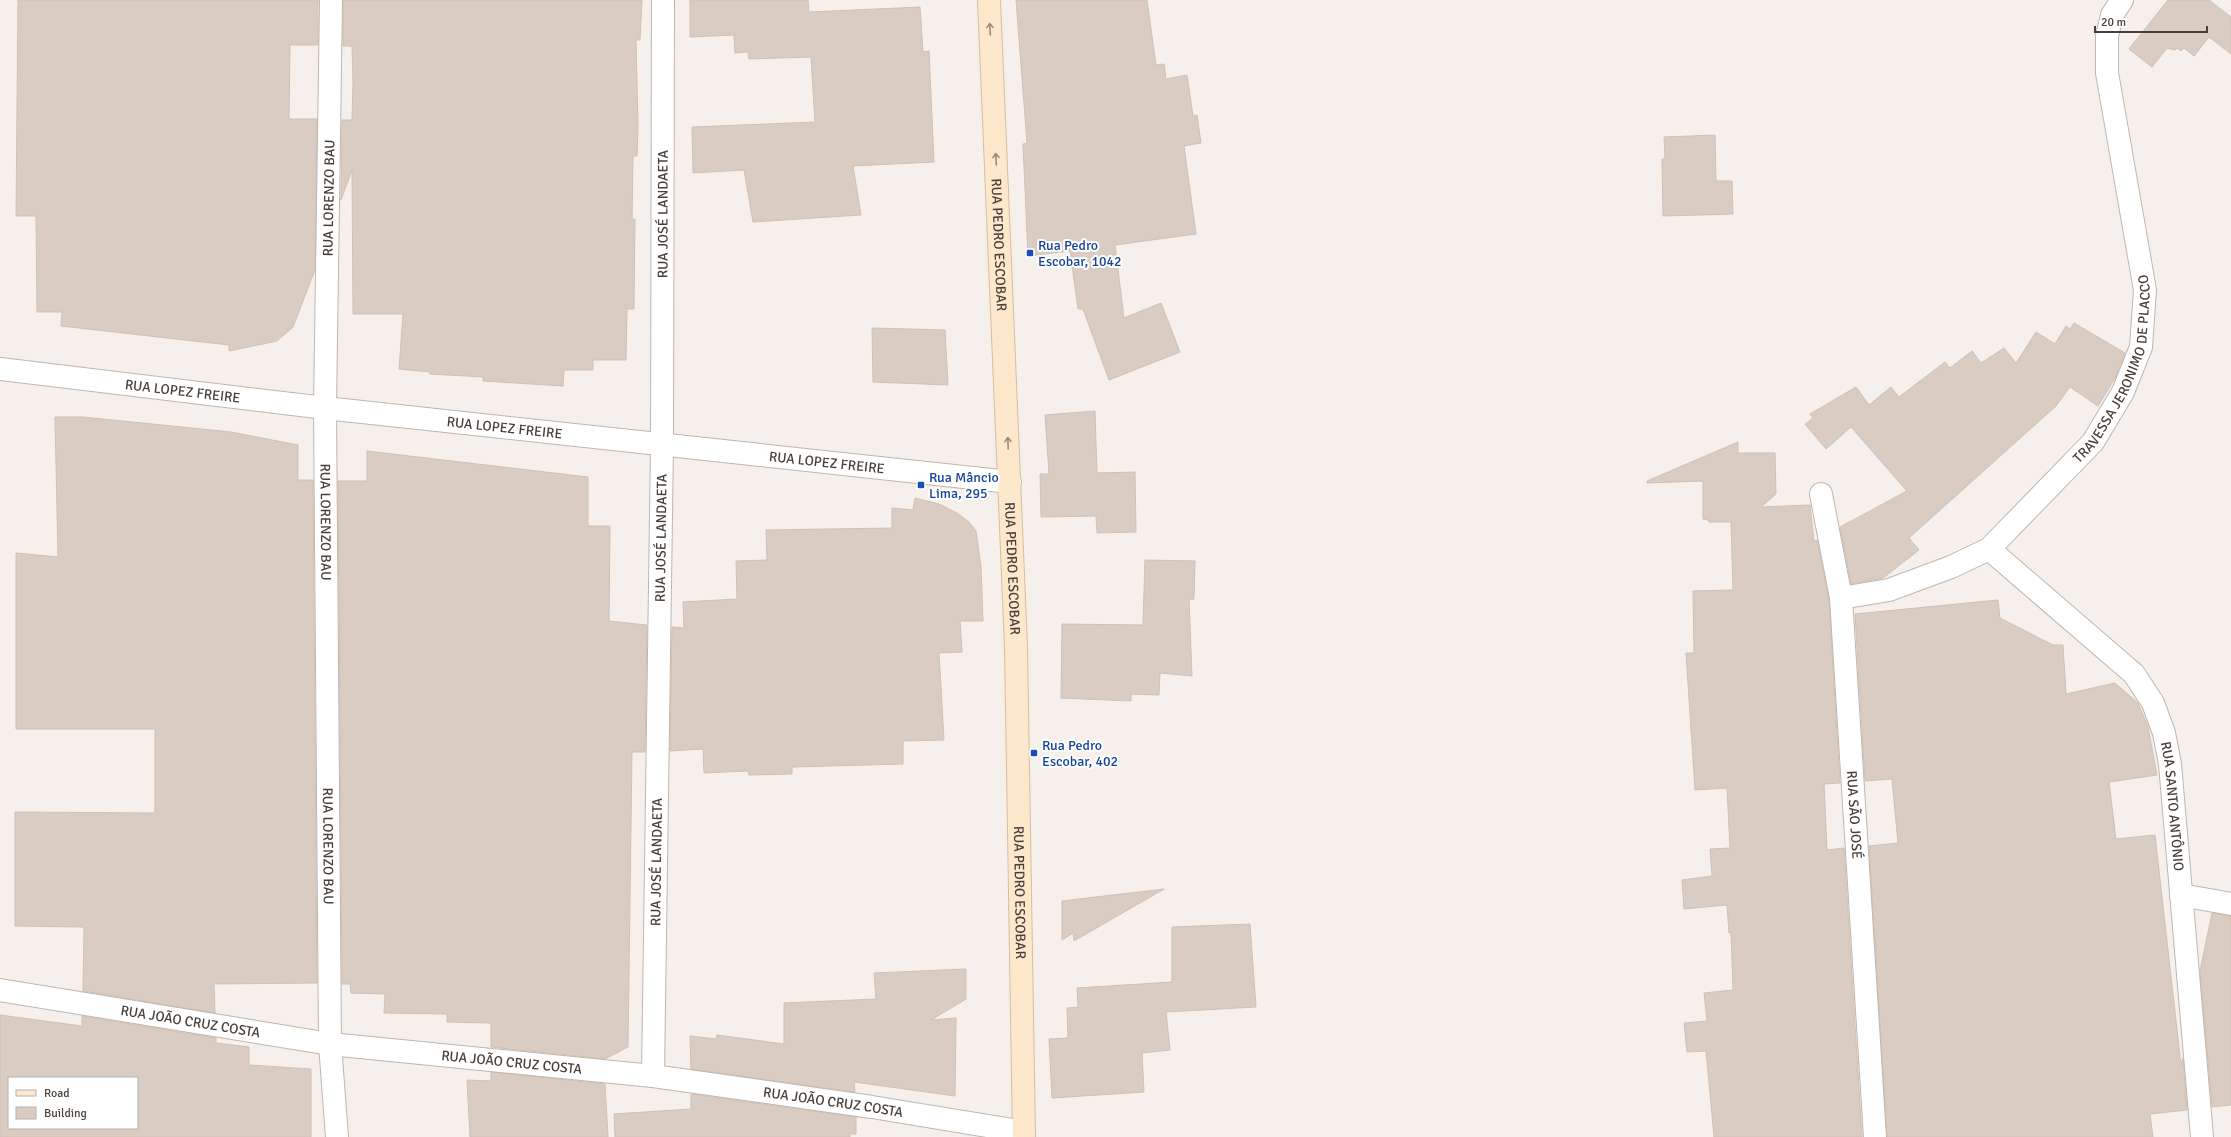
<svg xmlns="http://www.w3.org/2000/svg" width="2231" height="1137" font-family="Signika,sans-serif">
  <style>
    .building { fill: #d9cdc3; stroke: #d1c0b4; fill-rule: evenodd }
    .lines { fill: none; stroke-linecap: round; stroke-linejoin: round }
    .street-casing { stroke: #c0b6ad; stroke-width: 24 }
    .secondary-casing { stroke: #d6bd9f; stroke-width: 24 }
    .street { stroke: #fff; stroke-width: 22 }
    .secondary { stroke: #fde8cc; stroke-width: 22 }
    .oneway { stroke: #9a8b7b }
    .transit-dot { fill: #1a4fb4; stroke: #fff; stroke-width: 1.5 }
    .labels { text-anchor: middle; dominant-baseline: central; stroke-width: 4; stroke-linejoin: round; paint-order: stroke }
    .street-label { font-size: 14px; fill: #493f39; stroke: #fff }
    .transit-label { font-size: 14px; fill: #164399; stroke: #fff; text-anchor: start }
  </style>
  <rect width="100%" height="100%" fill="#f5f0eb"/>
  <g class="building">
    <path d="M18,0H318V45H290L289,119H317L315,270L293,327L277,341L229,351V345L61,326L62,312H37L36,216H16Z"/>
    <path d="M343,0H642L640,40H636L638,126L637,156H633L632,219H635L634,309H627L626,360H593V370H564L563,386L483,381V377L430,374V372L399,369L403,314H353L352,170L341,200L342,120H352L353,81L352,46H343Z"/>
    <path d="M690,0H808L809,12L920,7L923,52L929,51L934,162L853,166L861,215L753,222L744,170L693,173L692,127L815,122L811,57L749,59L748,52L735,53L734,35L690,37Z"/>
    <path d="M1016,0H1147L1156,65L1164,64L1166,79L1187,75L1193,116L1197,115L1201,143L1184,146L1196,234L1115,245L1124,318L1161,303L1180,352L1109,380L1083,309H1078L1070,251L1028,256L1023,144L1027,143Z"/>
    <path d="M2168,0H2209L2231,17V54L2209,37L2194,56L2184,48L2181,51L2177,48L2175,50L2167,48L2152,67L2129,49Z"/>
    <path d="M1715,135L1716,181H1732L1733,214L1663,216L1662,159H1665L1664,137Z"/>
    <path d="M2074,323L2125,353L2115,378L2098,406L2070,387L2056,406L1909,538L1919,550L1883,578L1851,584L1840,527L1907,491L1851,427L1826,449L1805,424L1813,418L1810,414L1856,387L1869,405L1891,387L1899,397L1945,362L1950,368L1972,351L1981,363L2004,348L2016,363L2036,332L2055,344L2066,326L2070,329Z"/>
    <path d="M872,328L945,330L948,385L873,382Z"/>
    <path d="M1095,411L1097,473L1135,472L1136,532L1097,533L1096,516L1041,517L1040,474H1049L1045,415Z"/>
    <path d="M55,417H83L231,432L298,445V480H313L317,983L214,984L215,1013L83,991L84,927L15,926V812L155,813V729H16V553L58,557Z"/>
    <path d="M1738,442V453H1775L1776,494L1761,507L1810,505L1814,541L1817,540L1829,600L1840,783L1824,784L1827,850L1844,848L1862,1137H1714L1706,1051L1687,1052L1684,1023L1707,1021L1704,993L1733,990L1731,932L1729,933L1727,905L1684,909L1682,880L1712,876L1710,849L1730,848L1727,788L1695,790L1686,653H1694L1693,591L1733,590L1731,522H1709L1708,520L1703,519V481L1647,483V481Z"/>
    <path d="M367,451L588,477V526H610L609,621L647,625L645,752H632L628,1047L605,1059L491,1047V1023L447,1022V1014L384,1013L385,994L351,993L350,984H342L338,481H367Z"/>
    <path d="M915,498L939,504L957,513L969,522L976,531L981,567L983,621H960L962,652L939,653L944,740L903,741V764L792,767V774L749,775L748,771L704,773L703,749L670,751L672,627L684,628L683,602L737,599L736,561L767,560L766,530L892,528V508L913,510Z"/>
    <path d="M1145,560L1195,561L1194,599L1189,600L1192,676L1160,673L1159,695L1131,694V701L1061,698L1062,624L1143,625Z"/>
    <path d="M1998,600L2000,618L2053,645H2063L2066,694L2115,683L2138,703L2148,727L2157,775L2109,782L2116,839L2155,835L2181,1065L2183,1058L2187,1110L2150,1114L2153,1137H1887L1869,846L1898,843L1892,779L1865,781L1855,614Z"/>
    <path d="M1164,889L1074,941L1073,933L1062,940V901Z"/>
    <path d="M2212,913L2231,916V1105L2212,1107L2200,971Z"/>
    <path d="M1250,924L1256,1007L1166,1012L1170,1050L1142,1053L1144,1092L1052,1098L1049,1039L1068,1038L1067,1008L1078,1007L1077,988L1172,982V927Z"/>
    <path d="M966,969V999L931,1020L956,1018L955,1096L854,1082L855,1092L691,1069L690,1036L716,1039L717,1035L784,1044V1003L876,999L874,973Z"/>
    <path d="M0,1015L82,1026V1016L216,1038V1043L249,1047V1065L311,1069V1137H0ZM9,1078H137V1128H9Z"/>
    <path d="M491,1072L605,1084L608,1137H470L467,1080L491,1081Z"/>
    <path d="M691,1094L856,1117V1134H850V1137H615L614,1114L691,1109Z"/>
  </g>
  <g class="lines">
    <defs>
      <g id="street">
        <path id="s1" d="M331,0L325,408L330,1044L337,1137"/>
        <path id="s2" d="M0,369L325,408L1010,482"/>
        <path id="s3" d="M1821,494L1841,598L1875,1137"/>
        <path id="s4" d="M1989,549L2134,674L2153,703L2164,733L2170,764L2202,1137"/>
        <path id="s5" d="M1841,598L1889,590L1951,567L1989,549L2093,442L2123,392L2141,347L2145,290L2107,73V36L2112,15L2122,0"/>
        <path d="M2181,895L2231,904"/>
        <path id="s6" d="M0,990L330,1044L653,1076L872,1107L1024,1132"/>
        <path id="s7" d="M653,1076L662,445L663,0"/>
      </g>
      <g id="secondary">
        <path id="s8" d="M989,0L1016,647L1024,1137"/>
      </g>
    </defs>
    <use href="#street" class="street-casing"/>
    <use href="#secondary" class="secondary-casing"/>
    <use href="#street" class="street"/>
    <use href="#secondary" class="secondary"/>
  </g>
  <defs><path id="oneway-shaft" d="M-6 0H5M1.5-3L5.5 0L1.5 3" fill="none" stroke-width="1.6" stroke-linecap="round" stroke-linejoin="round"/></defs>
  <g class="oneway">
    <use href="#oneway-shaft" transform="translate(990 29) rotate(-93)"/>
    <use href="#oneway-shaft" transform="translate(996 159) rotate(-93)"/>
    <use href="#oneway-shaft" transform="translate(1008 443) rotate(-92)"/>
  </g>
  <g class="transit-dot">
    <rect x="1026" y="249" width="8" height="8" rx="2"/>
    <rect x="917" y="481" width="8" height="8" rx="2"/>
    <rect x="1030" y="749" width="8" height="8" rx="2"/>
  </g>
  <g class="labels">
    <g class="street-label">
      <text transform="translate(329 198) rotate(-89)">RUA LORENZO BAU</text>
      <text stroke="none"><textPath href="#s7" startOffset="862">RUA JOSÉ LANDAETA</textPath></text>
      <text stroke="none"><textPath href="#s8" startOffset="245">RUA PEDRO ESCOBAR</textPath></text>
      <text stroke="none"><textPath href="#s5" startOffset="383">TRAVESSA JERONIMO DE PLACCO</textPath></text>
      <text stroke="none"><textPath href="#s2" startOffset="184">RUA LOPEZ FREIRE</textPath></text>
      <text stroke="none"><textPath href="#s2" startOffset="508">RUA LOPEZ FREIRE</textPath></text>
      <text stroke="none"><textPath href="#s2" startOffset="832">RUA LOPEZ FREIRE</textPath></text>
      <text stroke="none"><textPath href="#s1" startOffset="522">RUA LORENZO BAU</textPath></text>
      <text stroke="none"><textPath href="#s7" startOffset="538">RUA JOSÉ LANDAETA</textPath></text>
      <text stroke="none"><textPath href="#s8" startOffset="569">RUA PEDRO ESCOBAR</textPath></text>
      <text stroke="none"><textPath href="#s4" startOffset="332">RUA SANTO ANTÔNIO</textPath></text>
      <text stroke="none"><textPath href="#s3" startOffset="323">RUA SÃO JOSÉ</textPath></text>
      <text stroke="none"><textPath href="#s1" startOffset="846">RUA LORENZO BAU</textPath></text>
      <text stroke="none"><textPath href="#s7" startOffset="214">RUA JOSÉ LANDAETA</textPath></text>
      <text stroke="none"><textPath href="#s8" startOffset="893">RUA PEDRO ESCOBAR</textPath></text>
      <text stroke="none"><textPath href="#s6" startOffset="193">RUA JOÃO CRUZ COSTA</textPath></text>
      <text stroke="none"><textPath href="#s6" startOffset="517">RUA JOÃO CRUZ COSTA</textPath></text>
      <text stroke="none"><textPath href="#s6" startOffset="841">RUA JOÃO CRUZ COSTA</textPath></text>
    </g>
    <g class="transit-label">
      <text x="1038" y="245">Rua Pedro<tspan x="1038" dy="16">Escobar, 1042</tspan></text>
      <text x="929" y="477">Rua Mâncio<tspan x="929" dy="16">Lima, 295</tspan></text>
      <text x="1042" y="745">Rua Pedro<tspan x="1042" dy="16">Escobar, 402</tspan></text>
    </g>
  </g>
  <rect x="8" y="1077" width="130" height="52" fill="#ffffff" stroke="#b6b2b0"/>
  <rect x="16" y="1090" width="20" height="6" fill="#fde8cc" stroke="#b6b2b0"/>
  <text x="44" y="1097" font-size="12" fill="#493f39">Road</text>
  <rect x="16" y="1107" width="20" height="12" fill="#d9cdc3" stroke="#b6b2b0"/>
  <text x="44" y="1117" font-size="12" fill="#493f39">Building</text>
  <path d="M2095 26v6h112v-6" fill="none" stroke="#493f39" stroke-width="2"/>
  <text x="2101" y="26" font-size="12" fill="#493f39" stroke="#ffffff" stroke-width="3" paint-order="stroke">20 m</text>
</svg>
